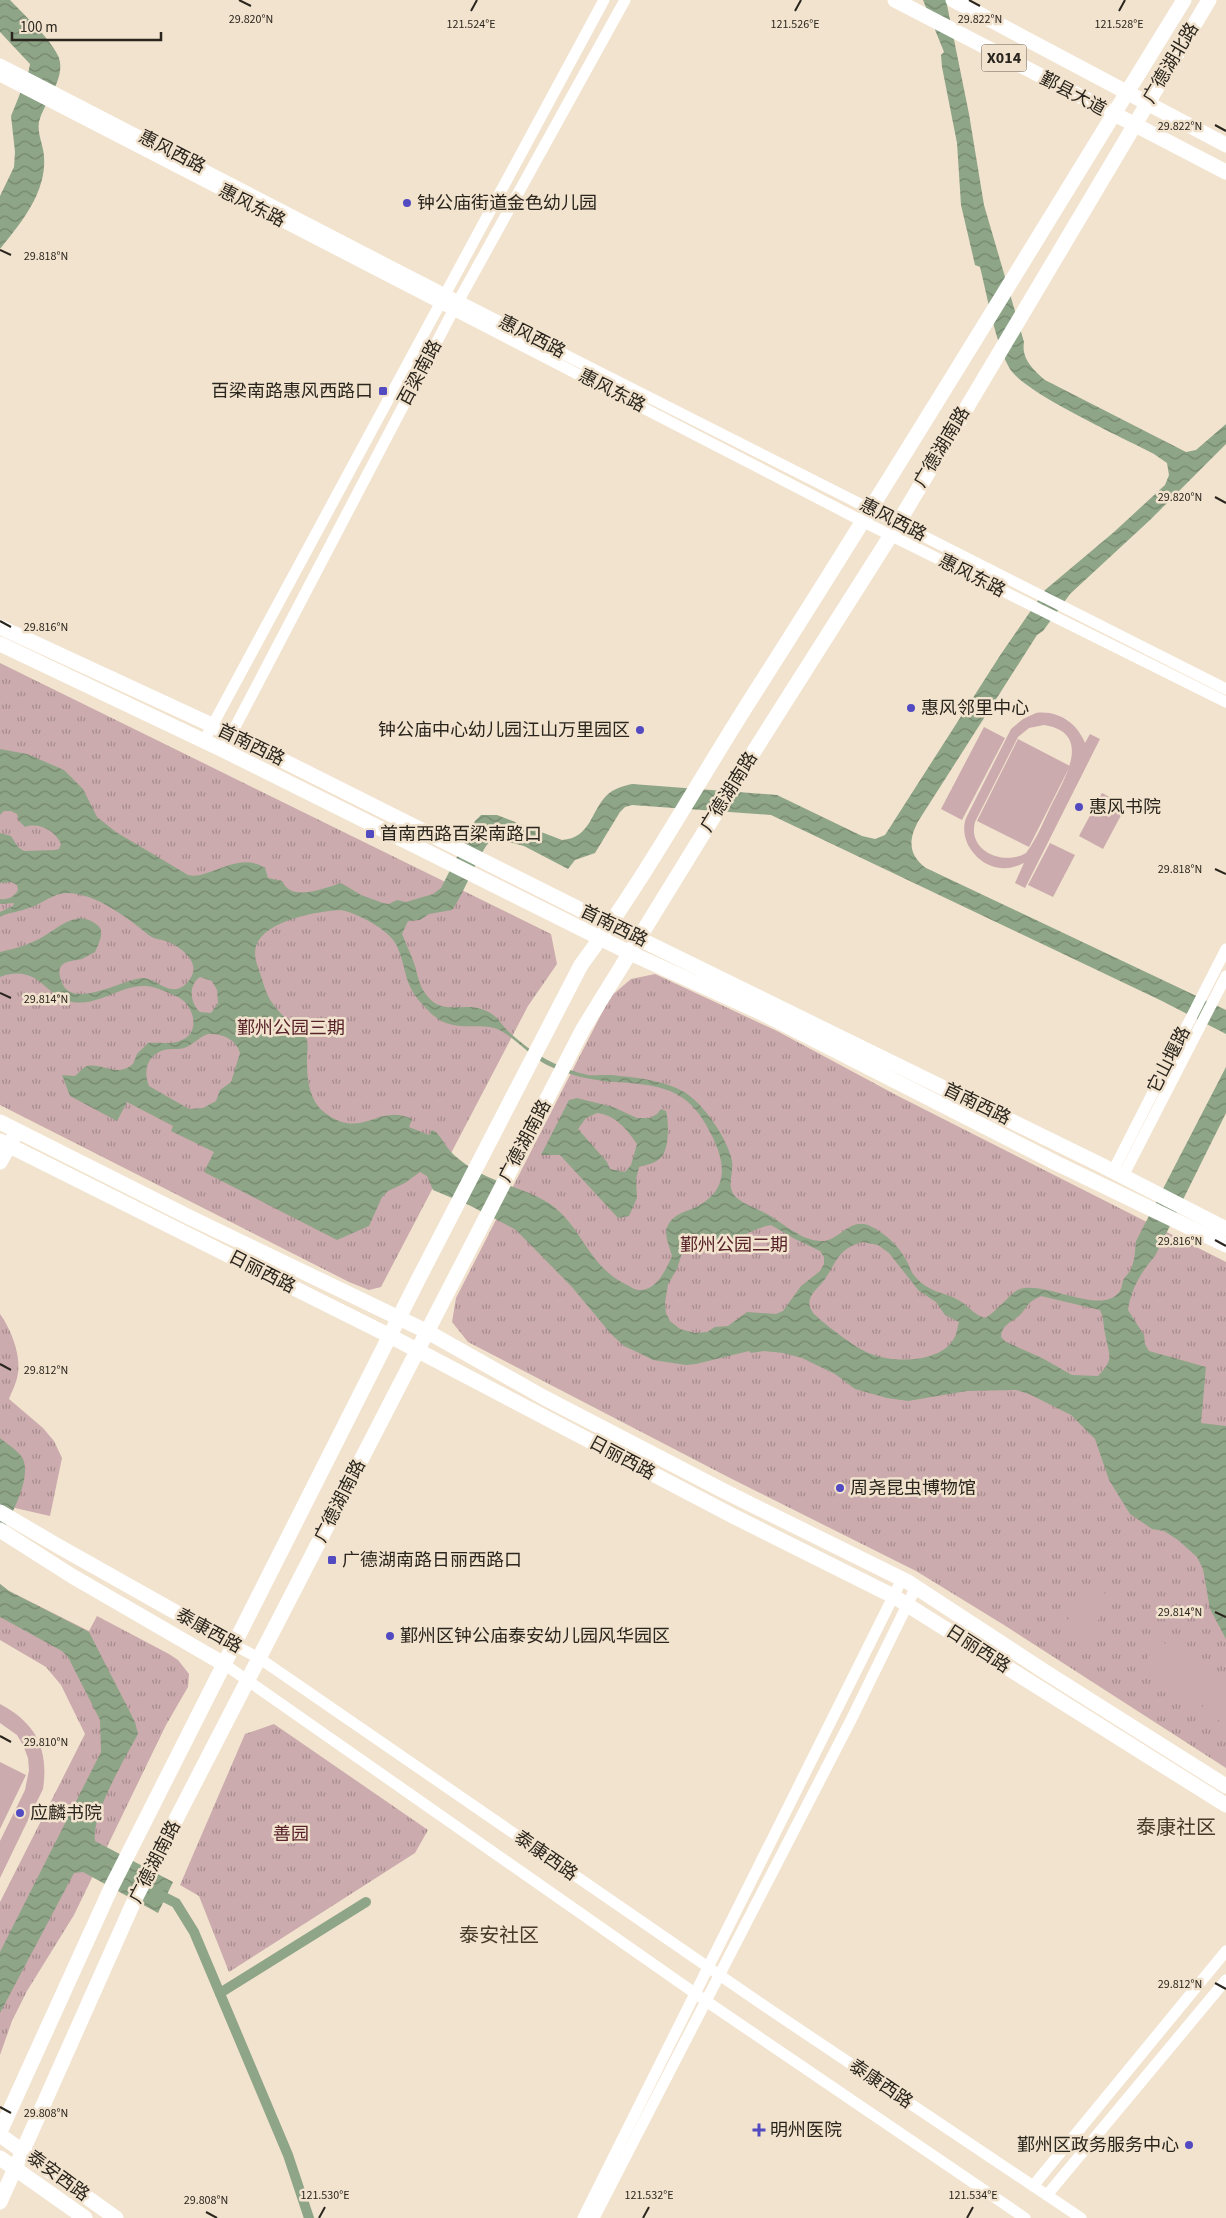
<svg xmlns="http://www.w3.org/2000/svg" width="1226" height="2218" font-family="'Source Sans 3','Noto Sans SC',sans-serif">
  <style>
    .grass { fill: url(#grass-tufts) }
    .pitch { fill: #cbabae; fill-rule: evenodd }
    .water { fill: url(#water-waves); fill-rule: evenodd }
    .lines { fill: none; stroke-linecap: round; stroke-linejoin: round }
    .canal { stroke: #8fa587; stroke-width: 10 }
    .minor { stroke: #fff; stroke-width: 11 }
    .major { stroke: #fff; stroke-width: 15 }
    .ticks { fill: none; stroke: #2a251d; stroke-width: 2 }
    .poi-dot { fill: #514ac1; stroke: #f2e3ce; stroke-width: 2 }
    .labels { text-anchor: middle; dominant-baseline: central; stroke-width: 5; stroke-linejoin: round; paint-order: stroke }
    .shield { fill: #f2e3ce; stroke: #665e52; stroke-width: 1 }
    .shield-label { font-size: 16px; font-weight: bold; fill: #2a251d }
    .street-label { font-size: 18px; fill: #2a251d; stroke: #f2e3ce }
    .poi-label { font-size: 18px; fill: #2a251d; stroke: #f2e3ce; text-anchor: start }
    .park-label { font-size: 18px; fill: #58232b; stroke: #f2e3ce }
    .quarter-label { font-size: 20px; fill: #473b2a; stroke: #f2e3ce }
    .ticks-label { font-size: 12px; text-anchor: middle; fill: #2a251d; stroke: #f2e3ce; stroke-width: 5; stroke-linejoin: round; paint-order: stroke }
  </style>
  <defs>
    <pattern id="grass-tufts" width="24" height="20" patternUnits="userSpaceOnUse" patternTransform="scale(1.25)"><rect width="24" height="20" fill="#cbabae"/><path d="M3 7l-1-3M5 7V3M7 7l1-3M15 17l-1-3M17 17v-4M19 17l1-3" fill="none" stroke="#a58b8d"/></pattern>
    <pattern id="water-waves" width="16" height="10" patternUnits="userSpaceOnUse" patternTransform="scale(1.25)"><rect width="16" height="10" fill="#8fa587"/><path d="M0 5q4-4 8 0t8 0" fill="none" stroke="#75866e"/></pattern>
  </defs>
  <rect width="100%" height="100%" fill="#f2e3ce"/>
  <g class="grass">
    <path d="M0,663L551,934L557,964L528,1006L381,1287L369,1290L349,1282L0,1105Z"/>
    <path d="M655,974L777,1031L898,1096L1226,1262V1768L1004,1625L916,1571L730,1478L468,1342L452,1322L456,1298L610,997L631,979Z"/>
    <path d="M0,1314C11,1329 21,1355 18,1373C17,1382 12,1391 9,1399L43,1428L54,1441L62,1458L50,1516L15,1508L0,1499Z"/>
    <path d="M0,1584L9,1591L89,1631L97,1616L169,1654L178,1660L189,1674L188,1687L166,1725L74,1915L27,1991L12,2021L0,2055V1902L85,1734L61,1685L46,1667L0,1640Z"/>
    <path d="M274,1724L428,1830L415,1853L229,1972L199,1896L180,1885L245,1734Z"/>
  </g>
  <g class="pitch">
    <path d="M1036,713C1058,710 1077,723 1085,743L1090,734L1100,739L1025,888L1015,883L1024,863C1017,866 1010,869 1001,868C978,866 958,841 966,818L1011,729L1023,719ZM1044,725C1095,733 1063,781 1050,808C1043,823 1036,840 1026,853C1005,866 967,852 975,822L1018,737L1029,728Z"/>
    <path d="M984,727L1005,738L962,820L941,809Z"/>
    <path d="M1018,739L1070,766L1029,847L977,821Z"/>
    <path d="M1102,793L1126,806L1103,849L1079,836Z"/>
    <path d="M1050,843L1075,855L1053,897L1028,885Z"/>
    <path d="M1090,1584L1112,1598L1086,1640L1064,1626Z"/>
    <path d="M1159,1640L1217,1677L1197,1707L1140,1670Z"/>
    <path d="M1221,1679L1226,1682V1725L1201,1709Z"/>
    <path d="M0,1704C36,1723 49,1749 43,1789L0,1878V1841L25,1790L29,1770L28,1758L23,1745L17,1735L0,1723Z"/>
    <path d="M0,1762L26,1775L0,1829Z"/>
  </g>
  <g class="water">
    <path d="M0,0H10C23,14 53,41 59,58C66,79 44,102 39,122C37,133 43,144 44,156C47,192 21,223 0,249V196L14,167L15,152L11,116L28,74L30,64L0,32Z"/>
    <path d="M923,0H946L969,114L984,205L1024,342C1021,359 1034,370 1045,380L1186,452L1196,450L1226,424V444L1150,520L1070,594L1043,631L1037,635L919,820C908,839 908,855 926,868L1226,1010V1034L1162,1001L771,815L632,805L625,807L620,812L595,853L575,860L568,869L524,846L494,838C482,843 464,895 452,910L429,914L420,920L408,921L402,934C406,943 410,953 414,963C418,975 419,988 429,998C444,1015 465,1002 484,1010C499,1016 500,1024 510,1033C532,1053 558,1069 588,1075C599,1076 609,1074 620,1076C640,1078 666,1081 684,1092C703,1103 728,1139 732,1161C734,1174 725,1188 737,1198C745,1205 756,1208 765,1213C782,1222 800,1240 820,1241C838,1243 850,1216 870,1226C885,1233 898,1245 906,1260C909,1264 910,1270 913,1274C929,1295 947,1291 963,1303C971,1309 975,1315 985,1318C997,1312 1012,1291 1020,1289C1047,1281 1102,1317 1120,1291C1122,1288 1122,1284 1123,1280C1125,1277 1128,1274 1130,1271C1135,1262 1135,1250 1136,1241L1226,1067V1113L1155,1256C1141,1272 1131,1289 1128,1310L1144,1335L1145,1344L1149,1351L1206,1367L1201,1423L1226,1426V1639L1210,1609L1203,1569L1197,1557L1178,1540L1164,1531L1152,1529L1130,1514L1109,1480L1095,1439L1071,1415L1029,1394L1016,1390L967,1391L908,1401L887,1398L855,1389L835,1374L802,1358L783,1353L764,1351L751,1353L749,1351L696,1364L686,1365L653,1360L637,1352L624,1346L611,1334L572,1287L516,1230L469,1205L433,1190L427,1176L420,1172L405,1183L388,1191L382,1197L369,1226L337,1240L204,1172L214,1152L171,1131L173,1126L127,1102L117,1121L70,1096L62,1075L75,1076C79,1073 82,1068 87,1066C104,1063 116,1078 133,1064L137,1054L148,1043C159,1042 172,1045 182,1040C201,1032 194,1005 178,997C170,993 156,987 146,986C121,984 95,1009 68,1001C42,992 37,964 0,977V952C13,949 25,946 37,940C55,932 74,908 96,924C106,930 99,943 95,952C91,954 86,957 82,959C68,962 55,961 61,980C70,1013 126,977 144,978C155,979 165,991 176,989C183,989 192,979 193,972C197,960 178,945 168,942C162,939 156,940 150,936C129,919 96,893 67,893C53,893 42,904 29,908C19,912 9,912 0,917V912L13,906L14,903L0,904V899C8,900 14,897 18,890L17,885L11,882L0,883V833L11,836L18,847L24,851L55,850L59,849L61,844C55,830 38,822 25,827L19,821L17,814L11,811H4L0,815V749L27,754L64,770L83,789L97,817L116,832L188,875C207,881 239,850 265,868L268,878L282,881C284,884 285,886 287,888C299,899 328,887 341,883L361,895L383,903L389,904L397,900L406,902L433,894L441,888L475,821L481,815H497L562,840C591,838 590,812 607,795C613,789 623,786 632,784L777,795L862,836L875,839L885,835L1001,654L1045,590L1114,532L1165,485L1169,475L1167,463L1154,454C1124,438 1026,394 1010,369C996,346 987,295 980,267L975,265L961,205L957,143L942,67L941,55L944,52ZM341,910C357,913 390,930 397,946C408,972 403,985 425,1007C430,1013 438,1020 446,1023C462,1029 478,1024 494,1028C510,1032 531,1057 547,1065C567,1075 594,1081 616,1082C665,1085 691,1090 713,1138C727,1167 727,1192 694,1208C684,1212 672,1215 667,1227C664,1236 670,1247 672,1256C666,1269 657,1291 639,1290C634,1290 630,1286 625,1284C592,1267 586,1239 562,1214C541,1192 506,1187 480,1173C471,1168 460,1161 452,1153C446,1147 442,1138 436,1132L432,1130L429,1135L409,1127L412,1119C379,1103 363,1139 328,1115C309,1103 307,1080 307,1060C307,1051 309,1045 306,1037C295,1026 282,1017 273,1004C267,996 264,986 261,976C258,966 253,957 256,946C265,920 318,911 341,910ZM200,977L212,981L217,990L218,1003L211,1013L200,1012C190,1003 188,985 200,977ZM208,1034C222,1033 236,1039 240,1053L231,1082L220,1090L216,1101L203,1108L189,1109L149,1086C143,1071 147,1055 164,1050C170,1048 177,1050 184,1048C193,1045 199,1037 208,1034ZM771,1225L795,1239L820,1251L824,1257V1264L820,1271L801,1286L783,1311L776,1314L747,1312L728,1326L715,1327L707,1332L695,1333L680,1329L670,1321L666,1313L665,1303L668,1284L677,1269L683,1250C697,1237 706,1250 720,1245C738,1240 751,1229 771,1225ZM862,1242L878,1245L889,1253L919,1291L936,1302L945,1315L959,1322C957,1328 957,1335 953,1340C939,1363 893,1363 871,1354C855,1348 827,1326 814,1314C802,1299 816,1291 825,1279C838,1260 837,1250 862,1242ZM1041,1296L1100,1310C1104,1318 1103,1324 1105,1333C1108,1354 1116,1358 1098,1376L1072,1375L1042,1358L1006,1342L1001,1337C1001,1324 1013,1322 1021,1314C1030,1303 1027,1303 1041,1296Z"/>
    <path d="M577,1098L613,1107L637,1118H650L657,1114L661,1109L666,1111C669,1122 670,1154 658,1160C653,1164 645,1165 639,1167L636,1179L637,1198L629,1216L618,1218L560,1155H541L569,1100ZM597,1113C615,1115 627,1129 637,1144L631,1165L625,1172L610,1169L607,1162L578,1129L586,1118Z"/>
    <path d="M0,1438C7,1444 19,1451 23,1459C32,1480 9,1519 0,1536Z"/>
    <path d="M0,1584L9,1591L89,1632L135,1722L138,1734C125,1758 91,1815 95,1841L173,1882L158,1913L83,1872L74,1873L0,2013V1952L101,1752L100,1720L68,1657L62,1651L0,1617Z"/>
  </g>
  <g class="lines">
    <g class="canal">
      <path d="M154,1892L176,1903L194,1932L288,2155L309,2218"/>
      <path d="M220,1993L366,1902"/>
    </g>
    <g class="minor">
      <path d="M0,64L445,294L1226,689"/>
      <path d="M0,76L864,522L1226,702"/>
      <path d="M204,741L604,0"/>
      <path d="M223,750L454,309L625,0"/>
      <path d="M1113,1171L1226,949"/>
      <path d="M1123,1176L1226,976"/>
      <path d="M234,1645L259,1658L769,2009L1081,2218"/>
      <path d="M224,1664L706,2001L1025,2218"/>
      <path d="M1033,2186L1226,1951"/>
      <path d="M1047,2195L1226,1980"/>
      <path d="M583,2218L902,1579"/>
      <path d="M594,2218L851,1720L916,1587"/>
    </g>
    <g class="major">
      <path d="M895,0L1226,172"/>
      <path d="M953,0L1226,145"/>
      <path d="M0,627L216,727L611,925L1103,1166L1226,1229"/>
      <path d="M0,644L223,750L630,953L762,1013L1056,1163L1226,1245"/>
      <path d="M0,1122L191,1218L428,1332L543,1397L722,1490L908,1582L1047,1673L1226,1786"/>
      <path d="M0,1141L390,1336L735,1517L893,1596L1226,1805"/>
      <path d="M0,1162L14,1137"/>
      <path d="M0,1512L58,1546L234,1645"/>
      <path d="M0,1530L72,1576L224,1664"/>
      <path d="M0,2132L111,1888L419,1278L581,965C642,883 692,792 747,705C896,472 1039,235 1184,0"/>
      <path d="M0,2135L116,2218"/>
      <path d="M0,2158L85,2218"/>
      <path d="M0,2202L135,1899L583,1029L751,756L891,535L1209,0"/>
    </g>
  </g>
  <path class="ticks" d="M239,0L251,6M969,0L980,6M471,11L477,0M795,11L801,0M1119,11L1125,0M1215,125L1226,131M0,250L11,255M1215,497L1226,503M0,621L11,627M1215,869L1226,874M0,993L11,998M1215,1240L1226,1246M0,1364L11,1370M1215,1612L1226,1617M0,1736L11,1742M1215,1983L1226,1989M0,2107L11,2113M206,2212L217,2218M319,2218L325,2207M643,2218L649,2207M967,2218L973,2207"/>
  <g class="poi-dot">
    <circle cx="407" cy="203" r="5"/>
    <rect x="378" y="386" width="10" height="10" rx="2.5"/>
    <circle cx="911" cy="708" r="5"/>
    <circle cx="640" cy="730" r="5"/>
    <circle cx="1079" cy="807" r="5"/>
    <rect x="365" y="829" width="10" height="10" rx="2.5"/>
    <circle cx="840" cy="1488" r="5"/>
    <rect x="327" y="1555" width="10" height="10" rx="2.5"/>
    <circle cx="390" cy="1636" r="5"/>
    <circle cx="20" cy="1813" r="5"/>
    <path d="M756.5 2122.5h5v5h5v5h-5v5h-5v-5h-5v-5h5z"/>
    <circle cx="1189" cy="2145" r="5"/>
  </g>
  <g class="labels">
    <rect class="shield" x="981.5" y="44.5" width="45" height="27" rx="4"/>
    <g class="shield-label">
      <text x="1004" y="58">X014</text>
    </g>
    <g class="street-label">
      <text transform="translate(1171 63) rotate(-59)">广德湖北路</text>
      <text transform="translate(1073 94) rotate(28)">鄞县大道</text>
      <text transform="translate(172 152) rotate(27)">惠风西路</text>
      <text transform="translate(252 206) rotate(27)">惠风东路</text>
      <text transform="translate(532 337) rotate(27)">惠风西路</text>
      <text transform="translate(420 373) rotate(-62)">百梁南路</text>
      <text transform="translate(612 391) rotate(27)">惠风东路</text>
      <text transform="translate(942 447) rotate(-59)">广德湖南路</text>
      <text transform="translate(893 520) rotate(27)">惠风西路</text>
      <text transform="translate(972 576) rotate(27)">惠风东路</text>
      <text transform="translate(251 745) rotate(26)">首南西路</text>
      <text transform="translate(729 792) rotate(-58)">广德湖南路</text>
      <text transform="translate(614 926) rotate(26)">首南西路</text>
      <text transform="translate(1169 1060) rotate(-63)">它山堰路</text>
      <text transform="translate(977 1104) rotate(26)">首南西路</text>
      <text transform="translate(525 1141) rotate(-62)">广德湖南路</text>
      <text transform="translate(262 1272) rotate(27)">日丽西路</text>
      <text transform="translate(622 1458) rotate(28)">日丽西路</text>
      <text transform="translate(340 1501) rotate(-63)">广德湖南路</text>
      <text transform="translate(209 1631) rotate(29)">泰康西路</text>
      <text transform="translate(978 1649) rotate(33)">日丽西路</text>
      <text transform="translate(546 1856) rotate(35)">泰康西路</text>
      <text transform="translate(155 1862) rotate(-63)">广德湖南路</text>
      <text transform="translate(881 2084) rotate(34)">泰康西路</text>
      <text transform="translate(58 2176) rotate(36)">泰安西路</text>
    </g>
    <g class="poi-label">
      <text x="417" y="203">钟公庙街道金色幼儿园</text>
      <text x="373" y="391" text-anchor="end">百梁南路惠风西路口</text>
      <text x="921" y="708">惠风邻里中心</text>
      <text x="630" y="730" text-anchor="end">钟公庙中心幼儿园江山万里园区</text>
      <text x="1089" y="807">惠风书院</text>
      <text x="380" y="834">首南西路百梁南路口</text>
      <text x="850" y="1488">周尧昆虫博物馆</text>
      <text x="342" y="1560">广德湖南路日丽西路口</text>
      <text x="400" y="1636">鄞州区钟公庙泰安幼儿园风华园区</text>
      <text x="30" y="1813">应麟书院</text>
      <text x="770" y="2130">明州医院</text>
      <text x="1179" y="2145" text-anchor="end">鄞州区政务服务中心</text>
    </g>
    <g class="park-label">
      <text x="291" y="1028">鄞州公园三期</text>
      <text x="734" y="1245">鄞州公园二期</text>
      <text x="291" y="1834">善园</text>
    </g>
    <g class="quarter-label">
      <text x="1176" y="1828">泰康社区</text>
      <text x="499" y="1936">泰安社区</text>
    </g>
  </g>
  <g class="ticks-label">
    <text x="251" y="23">29.820°N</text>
    <text x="980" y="23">29.822°N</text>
    <text x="471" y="28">121.524°E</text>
    <text x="795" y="28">121.526°E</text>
    <text x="1119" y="28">121.528°E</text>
    <text x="1180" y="130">29.822°N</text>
    <text x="46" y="260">29.818°N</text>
    <text x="1180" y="501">29.820°N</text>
    <text x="46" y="631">29.816°N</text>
    <text x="1180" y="873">29.818°N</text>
    <text x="46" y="1003">29.814°N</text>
    <text x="1180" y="1245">29.816°N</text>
    <text x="46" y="1374">29.812°N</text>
    <text x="1180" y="1616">29.814°N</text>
    <text x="46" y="1746">29.810°N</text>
    <text x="1180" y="1988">29.812°N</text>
    <text x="46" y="2117">29.808°N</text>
    <text x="325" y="2199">121.530°E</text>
    <text x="649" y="2199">121.532°E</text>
    <text x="973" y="2199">121.534°E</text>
    <text x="206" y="2204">29.808°N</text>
  </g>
  <path d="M12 32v8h149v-8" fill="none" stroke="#2a251d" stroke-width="2.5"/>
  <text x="20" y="32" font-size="15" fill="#2a251d" stroke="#f2e3ce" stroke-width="4" paint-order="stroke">100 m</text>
</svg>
